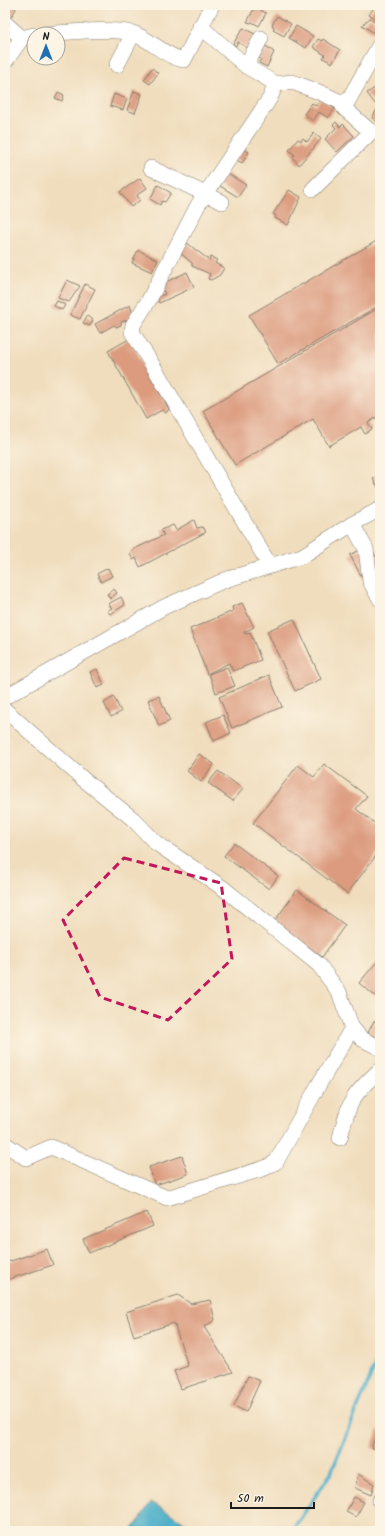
<svg xmlns="http://www.w3.org/2000/svg" width="385" height="1536" font-family="Kalam,sans-serif">
  <style>
    .water { fill: #48adc7; stroke: #326472 }
    .lines { fill: none; stroke-linecap: round; stroke-linejoin: round }
    .stream { stroke: #48adc7; stroke-width: 3.5 }
    .building { fill: #dc9b7f }
    .minor-casing { stroke: #867c6c; stroke-width: 16 }
    .minor { stroke: #fff; stroke-width: 15 }
    .marked { fill: none; stroke: #c2185b; stroke-width: 3; stroke-dasharray: 8 5; stroke-linejoin: round }
  </style>
  <rect width="100%" height="100%" fill="#fcf5e5"/>
  <filter id="ink" filterUnits="userSpaceOnUse"><feTurbulence type="fractalNoise" baseFrequency=".025" numOctaves="2"/><feDisplacementMap in="SourceGraphic" scale="8" xChannelSelector="R" yChannelSelector="G"/><feConvolveMatrix kernelMatrix="1 2 1 2 8 2 1 2 1" color-interpolation-filters="sRGB"/></filter>
  <filter id="wash" filterUnits="userSpaceOnUse"><feTurbulence type="fractalNoise" baseFrequency=".012" numOctaves="4" result="noise"/><feDisplacementMap in="SourceGraphic" scale="16" xChannelSelector="R" yChannelSelector="G"/><feGaussianBlur stdDeviation="0.9" result="paint"/><feColorMatrix in="noise" values="0 0 0 0 0 0 0 0 0 0 0 0 0 0 0 0 0 1.4 0 .05"/><feComposite in="paint" operator="in"/></filter>
  <g filter="url(#wash)">
    <rect width="100%" height="100%" fill="#f0ddbd"/>
    <path class="water" d="M151,1502L199,1531H132Z"/>
    <g class="lines">
      <path class="stream" d="M292,1531L331,1473L380,1353"/>
    </g>
    <g id="blocks">
      <g class="building">
        <path d="M5,5H11L16,9L9,20L5,18Z"/>
        <path d="M375,6L380,9V21L369,15Z"/>
        <path d="M255,7L266,13L259,26L252,22L251,23L247,22Z"/>
        <path d="M277,16L291,24L284,36L273,30L274,27L272,25Z"/>
        <path d="M370,18L380,25L379,36L362,25Z"/>
        <path d="M296,26L313,36L306,48L289,38Z"/>
        <path d="M243,28L255,34L247,48L238,42L236,46L233,44Z"/>
        <path d="M318,39L322,41L323,39L340,50L332,63L323,58L325,55L313,47Z"/>
        <path d="M263,44L274,52L267,67L259,63L261,59L257,57Z"/>
        <path d="M152,68L158,73L150,84L144,80Z"/>
        <path d="M380,85V101L375,104L367,93Z"/>
        <path d="M134,91L142,94L135,113L127,110Z"/>
        <path d="M58,92L64,95L62,101L55,98Z"/>
        <path d="M114,94L127,99L123,110L110,106Z"/>
        <path d="M321,99L335,109L328,118L319,112L313,121L304,114L312,103L316,106Z"/>
        <path d="M377,109L380,112V123L372,118Z"/>
        <path d="M336,122L340,127L343,124L354,136L337,152L325,139L336,128L333,125Z"/>
        <path d="M314,133L321,139L299,165L292,157L295,155L289,150L298,139L301,141L303,138L307,142Z"/>
        <path d="M242,147L249,152L242,163L235,159Z"/>
        <path d="M225,172L246,185L238,197L217,184Z"/>
        <path d="M140,178L147,188L137,195L140,200L131,207L120,192Z"/>
        <path d="M158,185L171,193L165,202L162,201L160,205L150,199Z"/>
        <path d="M289,190L301,197L288,225L275,218L276,216L273,214Z"/>
        <path d="M380,239V305L278,364L249,315Z"/>
        <path d="M187,243L209,260L211,257L217,260L215,263L224,268L220,275L211,280L208,279L210,274L192,266V263L179,252Z"/>
        <path d="M138,250L158,260L152,272L132,263Z"/>
        <path d="M187,272L194,287L159,303L157,297L165,294L160,285Z"/>
        <path d="M67,280L80,286L69,302L58,298Z"/>
        <path d="M85,284L95,289L80,319L70,315Z"/>
        <path d="M57,301L65,305L62,310L54,306Z"/>
        <path d="M130,305L133,314L130,319L121,322V325L116,327L114,325L100,333L95,324Z"/>
        <path d="M380,307V415L368,423L372,429L365,434L361,427L329,446L313,419L235,465L203,411Z"/>
        <path d="M87,316L93,320L90,326L83,323Z"/>
        <path d="M129,339L169,409L166,413L162,410L146,419L108,351Z"/>
        <path d="M380,475V491L373,479Z"/>
        <path d="M194,520L197,528L202,527L206,532L140,567L136,558L133,560L130,554L132,550L164,535L161,530L173,525L176,530Z"/>
        <path d="M370,545L380,564V602L376,604L350,555Z"/>
        <path d="M108,568L112,576L101,582L97,574Z"/>
        <path d="M114,589L117,593L110,599L107,594Z"/>
        <path d="M121,597L125,605L110,614L107,611L112,608L108,604Z"/>
        <path d="M242,603L254,627L244,632L245,634L250,632L261,660L233,671L229,663L207,674L190,629L233,611L232,607Z"/>
        <path d="M294,619L321,679L295,691L267,631Z"/>
        <path d="M227,667L235,686L216,693L209,674Z"/>
        <path d="M97,669L104,685L97,688L90,672Z"/>
        <path d="M269,675L282,707L232,728L219,697Z"/>
        <path d="M159,696L170,721L159,726L148,700Z"/>
        <path d="M114,697L121,712L111,717L104,703Z"/>
        <path d="M223,715L231,733L214,741L206,722Z"/>
        <path d="M199,754L214,764L201,782L187,771Z"/>
        <path d="M324,764L367,796L356,809L380,827V850L347,894L253,823L298,765L314,777Z"/>
        <path d="M218,771L243,789L233,801L208,783Z"/>
        <path d="M234,843L278,876L269,889L224,856Z"/>
        <path d="M297,890L345,925L322,957L274,922Z"/>
        <path d="M380,958V1000L359,983Z"/>
        <path d="M374,1021L380,1025V1040L368,1033Z"/>
        <path d="M182,1156L188,1174L155,1185L149,1167Z"/>
        <path d="M147,1212L153,1226L89,1253L83,1239Z"/>
        <path d="M47,1249L53,1265L6,1280L5,1263Z"/>
        <path d="M178,1295L191,1304L210,1300L215,1320L204,1327L233,1372L181,1389L174,1371L188,1366L174,1323L134,1336L126,1312Z"/>
        <path d="M248,1376L260,1381L246,1412L234,1406Z"/>
        <path d="M378,1430H380V1449L371,1448Z"/>
        <path d="M358,1474L374,1484L371,1495L355,1488Z"/>
        <path d="M354,1497L364,1502L356,1517L346,1512Z"/>
      </g>
    </g>
  </g>
  <g filter="url(#ink)">
    <use href="#blocks" fill-opacity="0" stroke="#867c6c" stroke-width="1"/>
    <g class="lines">
      <defs>
        <g id="minor">
          <path d="M5,23L22,38L34,35"/>
          <path d="M200,26L246,66L276,84"/>
          <path d="M46,34C66,32 117,27 135,34C152,41 166,57 184,60L212,5"/>
          <path d="M5,62L22,38"/>
          <path d="M117,65L133,34"/>
          <path d="M246,66L261,38"/>
          <path d="M151,168L222,202"/>
          <path d="M313,189L371,132L344,108L380,44"/>
          <path d="M352,524L366,549L370,581L380,599"/>
          <path d="M270,566L155,369L132,332L133,325L149,300L198,205L270,98L276,84L292,82L319,92L341,102L344,108"/>
          <path d="M5,697L164,607L225,580L302,556L352,524L380,509"/>
          <path d="M5,710L83,779L133,819L156,843L223,888L319,965L339,992L352,1028L362,1039L380,1048"/>
          <path d="M340,1138C349,1101 352,1095 380,1070"/>
          <path d="M5,1144L26,1158L51,1147L167,1198L265,1168L276,1162L318,1086L352,1028"/>
          <path d="M380,1501V1502"/>
        </g>
      </defs>
      <use href="#minor" class="minor-casing"/>
      <use href="#minor" class="minor"/>
    </g>
  </g>
  <path class="marked" d="M124,858L221,883L232,959L168,1020L100,997L63,920Z"/>
  <rect width="385" height="1536" fill="none" stroke="#fcf5e5" stroke-width="20"/>
  <g transform="translate(46 46)"><circle r="19" fill="#fcf5e5" stroke="#a29e95"/>
  <path d="M0-3L7 15L0 10L-7 15Z" fill="#1f6fb2"/>
  <text y="-6" font-size="11" font-weight="bold" text-anchor="middle" fill="#1c1c1c">N</text>
  </g>
  <path d="M231 1502v6h83v-6" fill="none" stroke="#1c1c1c" stroke-width="2"/>
  <text x="237" y="1502" font-size="12" fill="#1c1c1c" stroke="#fcf5e5" stroke-width="3" paint-order="stroke">50 m</text>
</svg>
